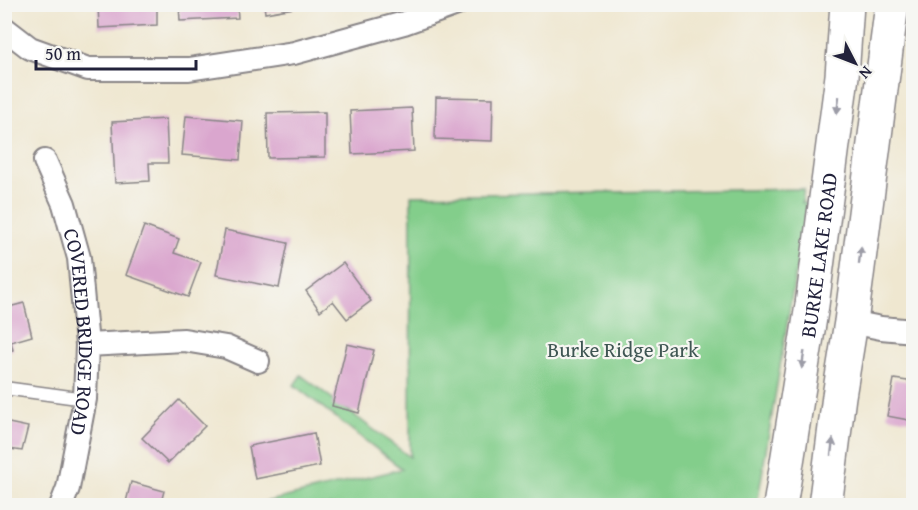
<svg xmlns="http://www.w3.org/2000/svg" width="918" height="510" font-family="'Gentium Book Plus',serif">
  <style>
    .green { fill: #83ce8b; stroke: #527863; stroke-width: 1.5 }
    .building { fill: #daa6ce }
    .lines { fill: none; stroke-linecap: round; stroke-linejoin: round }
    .lane-casing { stroke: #888486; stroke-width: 15 }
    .street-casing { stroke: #888486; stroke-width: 26 }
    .primary-casing { stroke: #888486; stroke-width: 36 }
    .lane { stroke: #fff; stroke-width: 12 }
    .street { stroke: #fff; stroke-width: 22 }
    .primary { stroke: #fff; stroke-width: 33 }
    .oneway { fill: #9c9ca7 }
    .labels { text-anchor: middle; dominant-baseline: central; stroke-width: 4.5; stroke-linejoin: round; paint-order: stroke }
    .street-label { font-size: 21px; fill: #22223b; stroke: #f6f6f2 }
    .park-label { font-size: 21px; fill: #3f5653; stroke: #f6f6f2 }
  </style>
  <rect width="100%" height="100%" fill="#f6f6f2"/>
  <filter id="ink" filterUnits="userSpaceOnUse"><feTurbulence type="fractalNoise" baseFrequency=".0167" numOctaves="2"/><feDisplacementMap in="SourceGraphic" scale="12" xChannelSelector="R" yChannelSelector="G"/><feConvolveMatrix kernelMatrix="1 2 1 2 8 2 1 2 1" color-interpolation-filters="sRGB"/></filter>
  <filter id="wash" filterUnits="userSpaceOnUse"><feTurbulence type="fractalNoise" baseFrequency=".008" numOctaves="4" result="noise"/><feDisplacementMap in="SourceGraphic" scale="24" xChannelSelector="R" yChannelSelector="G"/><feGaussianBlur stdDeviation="1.35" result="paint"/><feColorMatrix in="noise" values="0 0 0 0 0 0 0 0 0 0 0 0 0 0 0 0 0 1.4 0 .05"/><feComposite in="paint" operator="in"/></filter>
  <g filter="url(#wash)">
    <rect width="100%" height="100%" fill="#efe7d0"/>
    <path class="green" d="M804,189L802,203L807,204L757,505L249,506L402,469L294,385L301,375L410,457L411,195Z"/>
    <g id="blocks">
      <g class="building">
        <path d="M98,4H157V25L99,28Z"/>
        <path d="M179,4H237L238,18L180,21Z"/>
        <path d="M264,4H305V6L265,13Z"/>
        <path d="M436,97L493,98L492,141L435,139Z"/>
        <path d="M412,108L414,151L352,154L350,111Z"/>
        <path d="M325,112V157L268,158L267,113Z"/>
        <path d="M186,116L243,121L240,160L182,155Z"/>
        <path d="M166,119L168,163H149L150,181L115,183L112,122Z"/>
        <path d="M144,226L179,239L174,253L201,262L188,297L126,275Z"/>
        <path d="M225,230L288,243L279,288L216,275Z"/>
        <path d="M343,263L371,301L347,319L333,301L320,311L306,291Z"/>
        <path d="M24,303L32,336L11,342L13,350L5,352V308Z"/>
        <path d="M347,344L374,350L359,413L332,406Z"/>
        <path d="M894,379L914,382V421L887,416Z"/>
        <path d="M179,400L205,426L168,463L142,438Z"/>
        <path d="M4,422L28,427L22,451L10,449L6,469Z"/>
        <path d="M314,433L320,466L255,479L249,446Z"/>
        <path d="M131,482L164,491L160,506H125Z"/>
      </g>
    </g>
  </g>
  <g filter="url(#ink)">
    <use href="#blocks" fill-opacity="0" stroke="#888486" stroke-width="1.5"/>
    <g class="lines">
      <defs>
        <path id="lane" d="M4,388L85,399"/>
        <g id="street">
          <path d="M4,28L30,48L88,69H189L294,53L404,23L457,4"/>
          <path id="s1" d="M45,161L64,204L79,258L87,345L85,399L68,488L61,506"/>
          <path d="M851,322L881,328L914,331"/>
          <path d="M87,345L184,340L226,347L258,361"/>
        </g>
        <g id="primary">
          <path id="s2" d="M780,506L812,305L842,76L847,4"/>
          <path d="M825,506L839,396L851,322L892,4"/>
        </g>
      </defs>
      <use href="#lane" class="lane-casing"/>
      <use href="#street" class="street-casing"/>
      <use href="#primary" class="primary-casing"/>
      <use href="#lane" class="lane"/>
      <use href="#street" class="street"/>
      <use href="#primary" class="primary"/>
    </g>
    <defs><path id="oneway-solid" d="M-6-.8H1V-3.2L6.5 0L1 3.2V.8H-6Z" transform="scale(1.5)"/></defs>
    <g class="oneway">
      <use href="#oneway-solid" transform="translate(838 105) rotate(97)"/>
      <use href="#oneway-solid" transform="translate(860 255) rotate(-83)"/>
      <use href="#oneway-solid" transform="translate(803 360) rotate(99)"/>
      <use href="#oneway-solid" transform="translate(832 447) rotate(-83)"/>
    </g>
  </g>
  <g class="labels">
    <g class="street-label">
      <text stroke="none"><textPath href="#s2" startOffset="254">BURKE LAKE ROAD</textPath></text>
      <text stroke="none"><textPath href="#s1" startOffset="177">COVERED BRIDGE ROAD</textPath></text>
    </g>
    <g class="park-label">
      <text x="623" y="349">Burke Ridge Park</text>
    </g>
  </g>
  <rect width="918" height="510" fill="none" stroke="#f6f6f2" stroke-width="24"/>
  <g transform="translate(855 63) rotate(132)" stroke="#f6f6f2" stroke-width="4.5" paint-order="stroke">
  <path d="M0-4.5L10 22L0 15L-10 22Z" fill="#22223b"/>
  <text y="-9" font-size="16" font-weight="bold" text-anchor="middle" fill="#22223b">N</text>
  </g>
  <path d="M36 60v9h160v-9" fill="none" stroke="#22223b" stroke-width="3"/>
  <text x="45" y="60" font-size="18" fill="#22223b" stroke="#f6f6f2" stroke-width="4.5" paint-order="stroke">50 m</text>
</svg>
